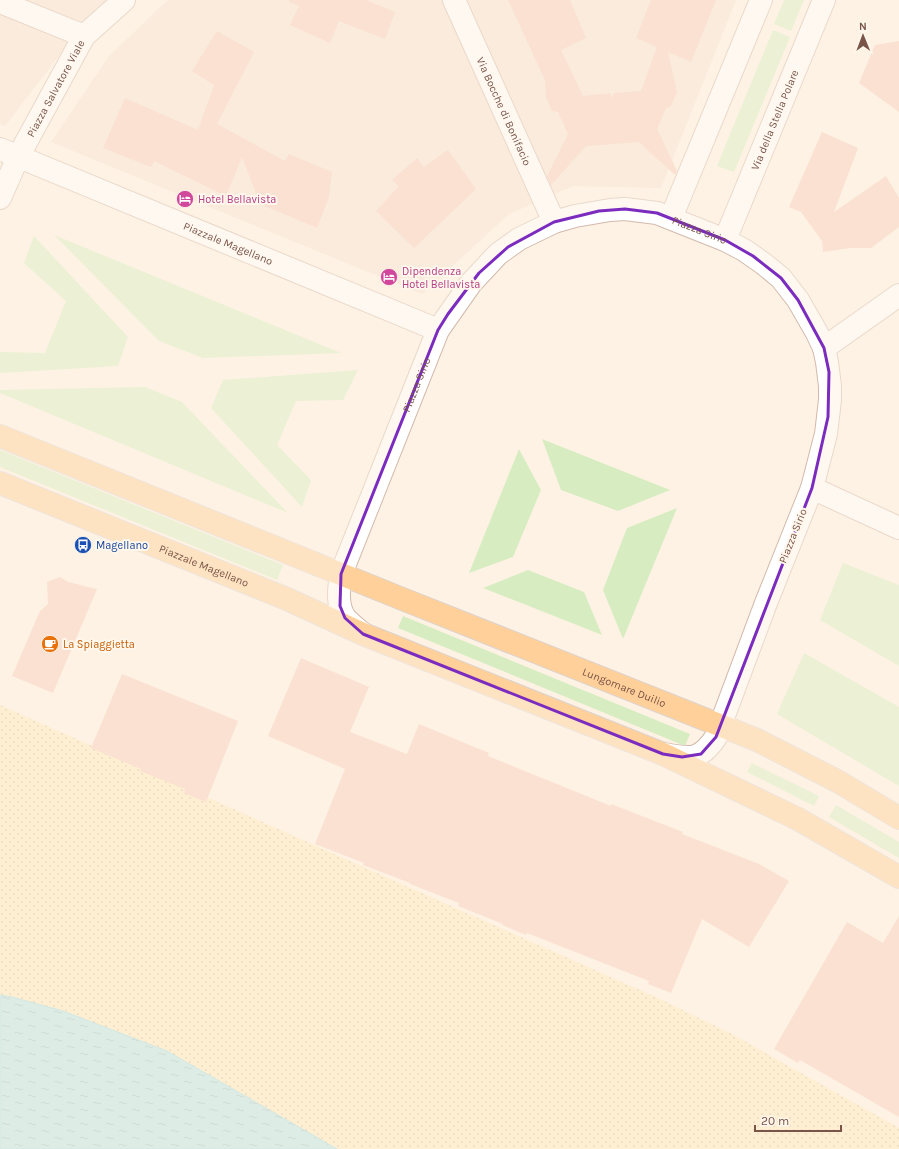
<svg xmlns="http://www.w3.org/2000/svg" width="899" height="1149" font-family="Karla,sans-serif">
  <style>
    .residential { fill: #f6e2d2 }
    .green { fill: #d7edc1 }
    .sand { fill: url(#sand-dots) }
    .water { fill: url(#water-ripples); stroke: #9cd8dc }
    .building { fill: #f6ccba }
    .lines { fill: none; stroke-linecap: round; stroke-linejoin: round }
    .minor-casing { stroke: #d3baac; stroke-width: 24 }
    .major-casing { stroke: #dcd3cf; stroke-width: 24 }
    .minor { stroke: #fff; stroke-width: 22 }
    .major { stroke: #ffd09a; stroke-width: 22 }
    .marked { fill: none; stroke: #7b2cbf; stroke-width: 3; stroke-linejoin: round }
    .labels { text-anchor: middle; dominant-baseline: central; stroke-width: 4; stroke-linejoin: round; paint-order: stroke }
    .street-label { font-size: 11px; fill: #795447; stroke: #fff6ec }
    .hotel-label { font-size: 11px; fill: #b23c85; stroke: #fff6ec; text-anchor: start }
    .transit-label { font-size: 11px; fill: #164399; stroke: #fff6ec; text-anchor: start }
    .food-label { font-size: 11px; fill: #c56008; stroke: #fff6ec; text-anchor: start }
  </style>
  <defs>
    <pattern id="sand-dots" width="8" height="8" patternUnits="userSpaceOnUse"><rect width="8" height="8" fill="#ffeabd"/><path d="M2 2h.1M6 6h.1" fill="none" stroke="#d3c09b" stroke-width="1.8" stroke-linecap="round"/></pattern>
    <pattern id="water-ripples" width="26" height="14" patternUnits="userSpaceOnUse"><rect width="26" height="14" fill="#b7e7e9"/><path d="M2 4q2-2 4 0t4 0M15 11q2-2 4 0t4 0" fill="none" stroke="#9abebf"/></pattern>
  </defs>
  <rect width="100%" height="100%" fill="#fef2e4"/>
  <g class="residential">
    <path d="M0,0H109L78,31L5,126L0,124Z"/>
    <path d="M168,0H736L661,188L573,186L509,214L422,294L51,142L109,56Z"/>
  </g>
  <g class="green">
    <path d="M784,0H804L791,31L774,24Z"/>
    <path d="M773,30L790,37L734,172L717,166Z"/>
    <path d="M54,235L341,353L203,358L159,341Z"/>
    <path d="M34,236L128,337L118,366L0,373V352L45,353L66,301L24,263Z"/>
    <path d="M358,370L343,400L296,401L277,445L311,480L302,507L211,408L223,380Z"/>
    <path d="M145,387L182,402L288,513L0,393V390Z"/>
    <path d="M542,439L670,490L618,511L561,490Z"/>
    <path d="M519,449L541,490L513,557L469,573Z"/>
    <path d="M0,450L283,565L277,580L0,467Z"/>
    <path d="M677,508L623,639L603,590L627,528Z"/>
    <path d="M843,563L899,585V666L820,620Z"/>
    <path d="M528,570L584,592L602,635L483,588Z"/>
    <path d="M403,616L690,734L685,746L398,628Z"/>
    <path d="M804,653L899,707V786L777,714Z"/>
    <path d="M752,763L819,796L814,806L747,772Z"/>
    <path d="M836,805L899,842V858L829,817Z"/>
  </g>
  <path class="sand" d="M0,705L660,999L732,1034L899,1128V1149H337L167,1051L63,1011L12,997L0,995Z"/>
  <path class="water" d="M0,995L12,997L63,1011L167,1051L337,1149H0Z"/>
  <g class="building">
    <path d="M289,0H366L395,12L385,39L339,21L330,43L290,25L299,6L289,2Z"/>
    <path d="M508,0H570L586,38L561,50L583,96L610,93L612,98L614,93L641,91L657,47L636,38L651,0H716L691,62L668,52L677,92L671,106L666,108L657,129L677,171L675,175L639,142L586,146L551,185L547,176L568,134L558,112L552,111L546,97L545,80Z"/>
    <path d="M217,31L254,52L217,124L285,161L289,154L332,172L329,197L317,228L260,204L242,157L226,196L154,161L151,167L103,148L125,98L198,130L214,85L192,71Z"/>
    <path d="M899,41V112L859,83L875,45Z"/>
    <path d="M822,132L858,148L834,212L886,176L899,198V227L871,248H850L823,252L822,241L801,212L789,207Z"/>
    <path d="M448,150L476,189L414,248L376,211L399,186L392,180L417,158L424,167Z"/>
    <path d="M60,577L68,582L97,589L53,693L12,676L40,611L48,604L47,582Z"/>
    <path d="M301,658L369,687L350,732L407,754L419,724L489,753L488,756L611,806V804L683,832L682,834L759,864L789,881L749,947L702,919L671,993L648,984L649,981L527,933L526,935L502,925L503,924L458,906L459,903L410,884V883L363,865L364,863L315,844L345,769L268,736Z"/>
    <path d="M122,674L238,721L206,802L184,793L185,789L140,771L141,769L91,748Z"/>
    <path d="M899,916V1117L800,1060L798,1063L774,1049L847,922L883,943Z"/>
  </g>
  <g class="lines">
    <defs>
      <g id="minor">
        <path id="s1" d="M454,0L554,222"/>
        <path d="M0,2L84,36"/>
        <path id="s2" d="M0,149L438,330"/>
        <path id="s3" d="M0,198L18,157L84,36L124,0"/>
        <path d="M671,218L761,0"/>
        <path id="s4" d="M725,240L824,0"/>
        <path d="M824,348L899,295"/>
        <path d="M812,488L899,528"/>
        <path id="s5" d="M363,634C357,629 351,624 346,619C336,607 339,588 341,574L438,330L471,283L498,254L519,239L554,222L575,216L610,210L625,209L657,213L725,240L744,250L764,264L781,278L798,300L817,333L824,348L827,362L830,386V400L826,434L812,488L766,603L716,737C700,761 691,759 664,754"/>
      </g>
      <g id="major">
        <path id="s6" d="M0,436L400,598L757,740L839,782L899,818"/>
        <path id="s7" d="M0,483L287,599L363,634L663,754L798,819L899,877"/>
      </g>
    </defs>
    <use href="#minor" class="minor-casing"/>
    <use href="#major" class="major-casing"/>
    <use href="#minor" class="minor"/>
    <use href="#major" class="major"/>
  </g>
  <path d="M0 0H899V1149H0ZM625,209L657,213L725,240L753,256L781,278L798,300L824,348L829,372L828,417L812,488L716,737L701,754L682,757L663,754L363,634L345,618L340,606L341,574L438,330L448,314L479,273L508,247L554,222L599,211Z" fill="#fef2e4" fill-opacity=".55" fill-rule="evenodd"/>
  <path class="marked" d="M625,209L657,213L725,240L753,256L781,278L798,300L824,348L829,372L828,417L812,488L716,737L701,754L682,757L663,754L363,634L345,618L340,606L341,574L438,330L448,314L479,273L508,247L554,222L599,211Z"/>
  <defs>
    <symbol id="hotel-disc" viewBox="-11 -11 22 22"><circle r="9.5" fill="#d1479c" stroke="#fff6ec"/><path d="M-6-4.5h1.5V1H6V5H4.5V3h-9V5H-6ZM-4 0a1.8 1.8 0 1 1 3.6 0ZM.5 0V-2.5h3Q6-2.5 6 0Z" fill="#fff"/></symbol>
    <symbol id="bus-disc" viewBox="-11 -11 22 22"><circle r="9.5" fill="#1a4fb4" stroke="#fff6ec"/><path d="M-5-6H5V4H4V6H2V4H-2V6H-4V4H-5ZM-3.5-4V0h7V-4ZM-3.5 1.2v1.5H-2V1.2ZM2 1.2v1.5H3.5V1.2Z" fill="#fff"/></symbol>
    <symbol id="cafe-disc" viewBox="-11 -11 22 22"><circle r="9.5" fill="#e8710a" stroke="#fff6ec"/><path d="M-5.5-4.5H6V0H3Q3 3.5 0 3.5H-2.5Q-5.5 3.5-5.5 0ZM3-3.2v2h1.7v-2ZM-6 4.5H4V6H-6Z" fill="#fff"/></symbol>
  </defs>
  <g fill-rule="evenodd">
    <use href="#hotel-disc" x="175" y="189" width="20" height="20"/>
    <use href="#hotel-disc" x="379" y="267" width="20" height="20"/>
    <use href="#bus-disc" x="73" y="535" width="20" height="20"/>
    <use href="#cafe-disc" x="40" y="634" width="20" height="20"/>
  </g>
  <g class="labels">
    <g class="street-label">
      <text stroke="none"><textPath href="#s3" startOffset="123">Piazza Salvatore Viale</textPath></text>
      <text stroke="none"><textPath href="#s1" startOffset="122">Via Bocche di Bonifacio</textPath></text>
      <text stroke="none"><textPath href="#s4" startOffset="130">Via della Stella Polare</textPath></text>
      <text stroke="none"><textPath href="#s5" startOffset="644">Piazza Sirio</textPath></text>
      <text stroke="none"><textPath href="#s2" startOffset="247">Piazzale Magellano</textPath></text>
      <text stroke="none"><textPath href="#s5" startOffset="273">Piazza Sirio</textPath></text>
      <text transform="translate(793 536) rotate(-68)">Piazza Sirio</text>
      <text stroke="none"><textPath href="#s7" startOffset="220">Piazzale Magellano</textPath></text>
      <text stroke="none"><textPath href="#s6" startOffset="673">Lungomare Duilio</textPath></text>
    </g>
    <g class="hotel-label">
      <text x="198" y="199">Hotel Bellavista</text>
      <text x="402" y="271">Dipendenza<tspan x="402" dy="13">Hotel Bellavista</tspan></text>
    </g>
    <g class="transit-label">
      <text x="96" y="545">Magellano</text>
    </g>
    <g class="food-label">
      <text x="63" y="644">La Spiaggietta</text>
    </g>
  </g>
  <g transform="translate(863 36) rotate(359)" stroke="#fff6ec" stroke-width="3" paint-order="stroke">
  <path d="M0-3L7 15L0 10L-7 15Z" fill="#795447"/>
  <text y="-6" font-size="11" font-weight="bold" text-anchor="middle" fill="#795447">N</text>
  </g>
  <path d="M755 1125v6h86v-6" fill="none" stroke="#795447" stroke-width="2"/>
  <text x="761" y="1125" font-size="12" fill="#795447" stroke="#fff6ec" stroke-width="3" paint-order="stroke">20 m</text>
</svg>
